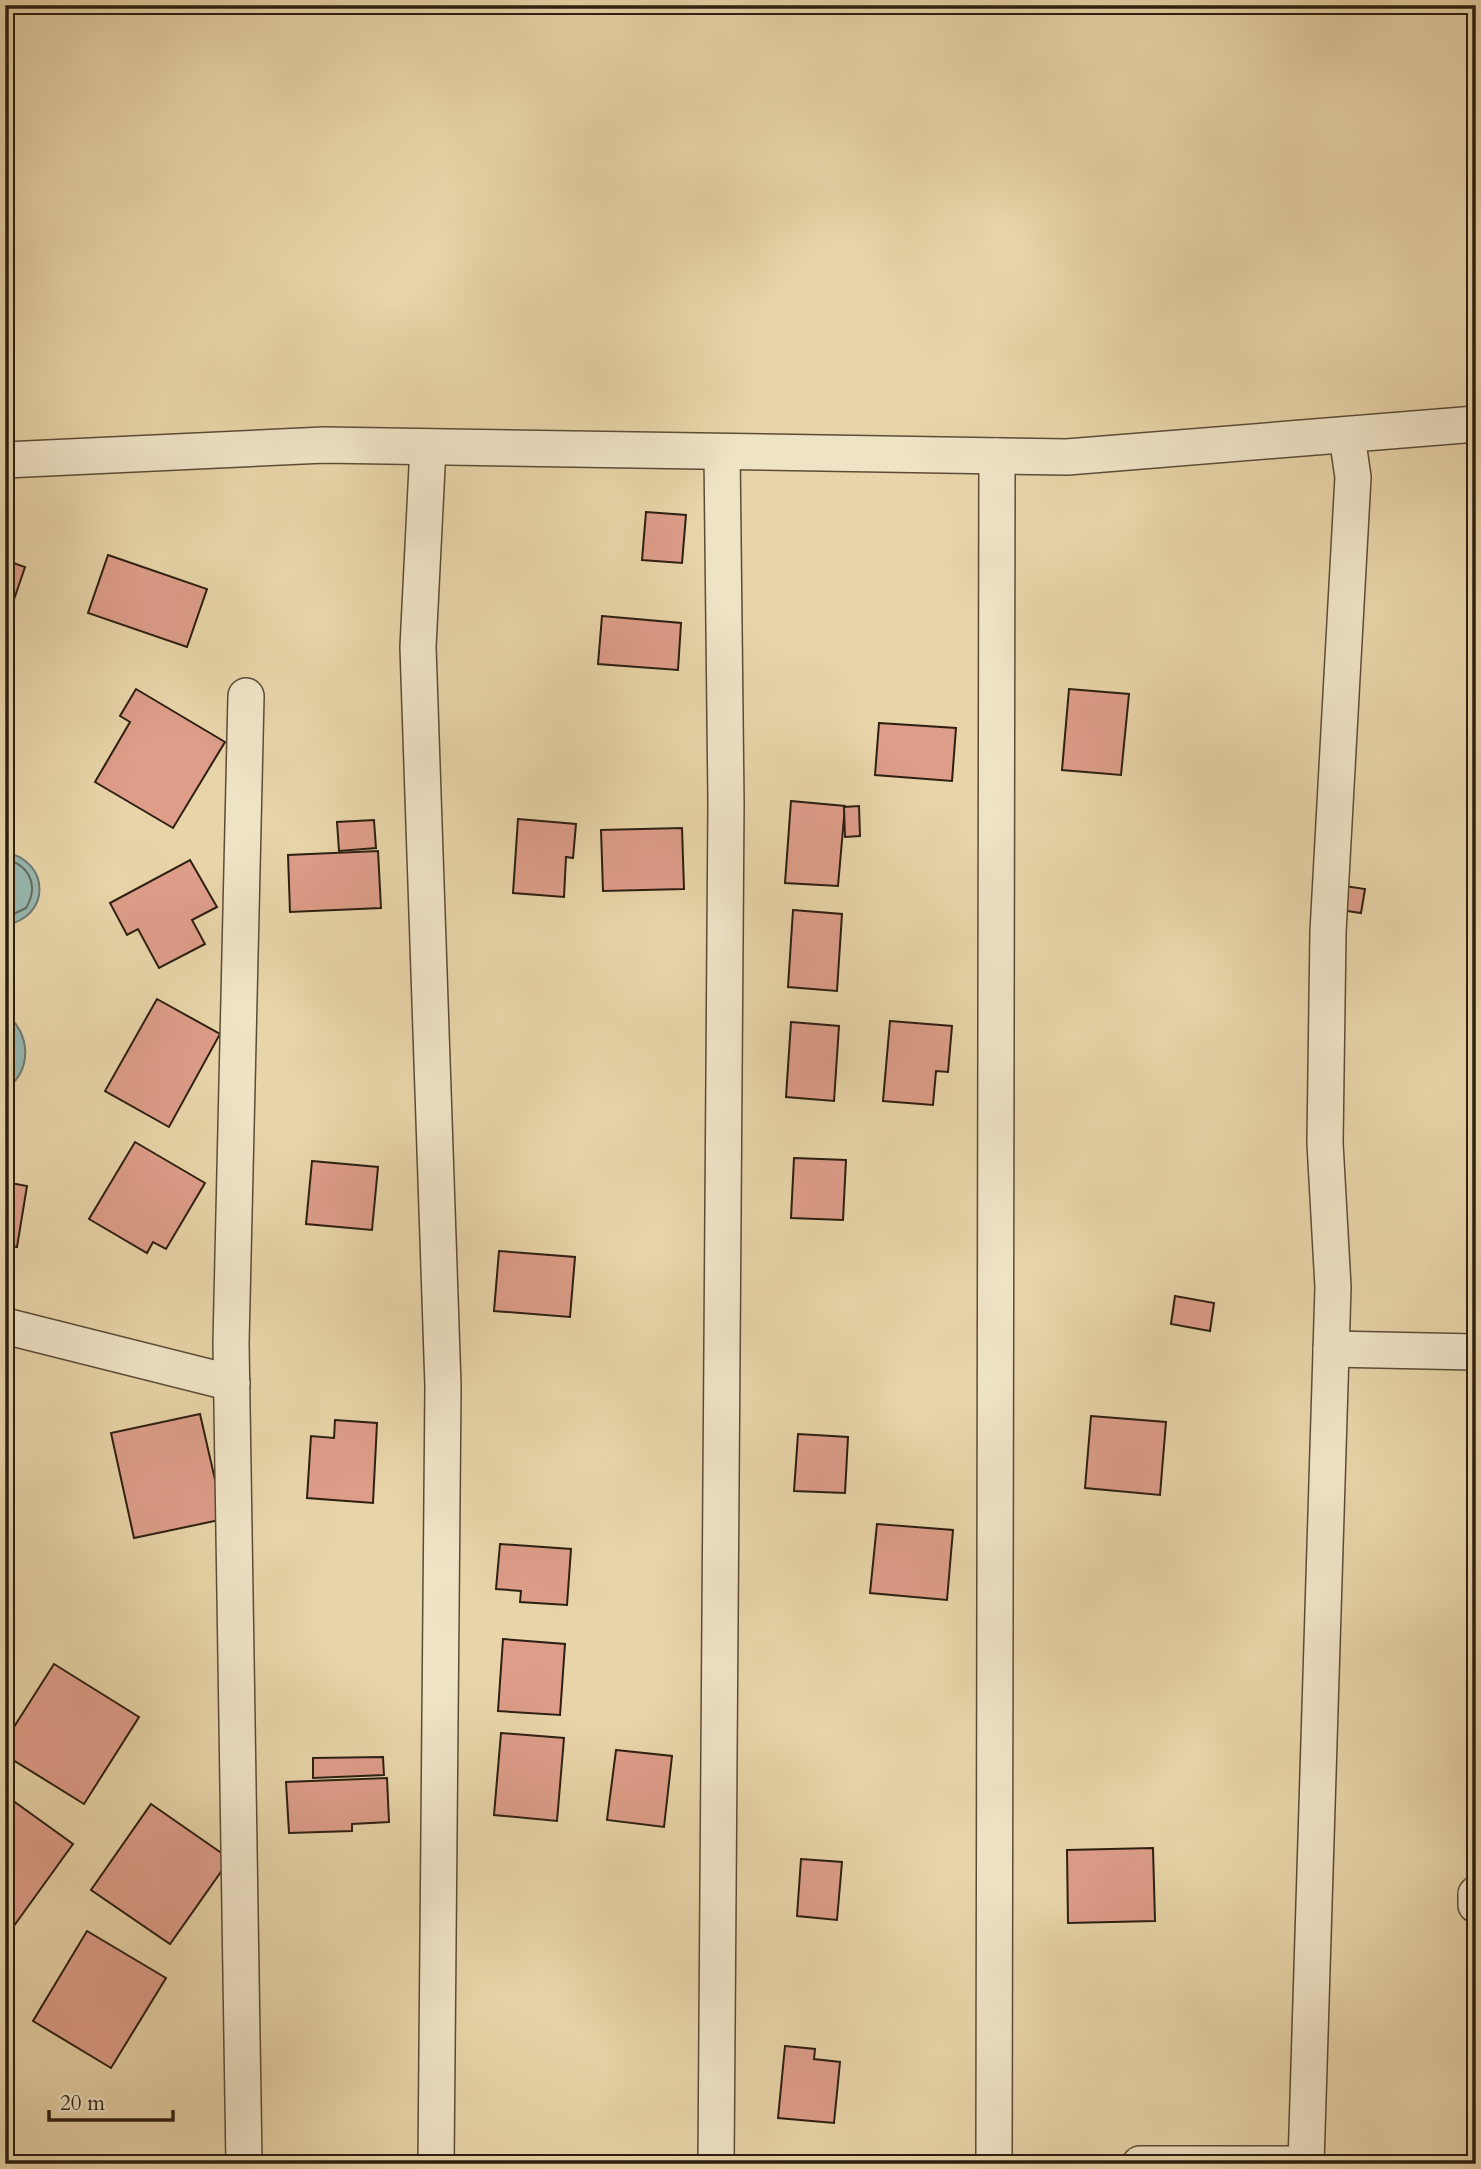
<svg xmlns="http://www.w3.org/2000/svg" width="1481" height="2169" font-family="Cardo,serif">
  <style>
    .water { fill: #98b7b0; stroke: #6d7a70; stroke-width: 2 }
    .lines { fill: none; stroke-linecap: round; stroke-linejoin: round }
    .shore { stroke: #626b60; stroke-width: 2 }
    .building { fill: #dd9d89; stroke: #2d1f11; stroke-width: 2 }
    .street-casing { stroke: #5c4c37; stroke-width: 38 }
    .street { stroke: #efe3c6; stroke-width: 35 }
  </style>
  <rect width="100%" height="100%" fill="#e7d4a8"/>
  <filter id="stains"><feTurbulence type="fractalNoise" baseFrequency=".00286" numOctaves="4"/><feColorMatrix values="0 0 0 0 .2 0 0 0 0 .09 0 0 0 0 .02 0 0 0 .5 -.17"/></filter>
  <radialGradient id="worn" r=".72"><stop offset=".6" stop-color="#630" stop-opacity="0"/><stop offset="1" stop-color="#630" stop-opacity=".3"/></radialGradient>
  <g class="water">
    <path d="M5,852C51,861 51,918 5,925Z"/>
    <path d="M5,1013C31,1033 33,1071 5,1090Z"/>
  </g>
  <g class="lines">
    <path class="shore" d="M5,859C30,865 39,886 26,908L5,918"/>
  </g>
  <g class="building">
    <path d="M646,512L686,515L682,563L642,560Z"/>
    <path d="M108,555L207,589L187,647L88,613Z"/>
    <path d="M5,560L25,567L5,626Z"/>
    <path d="M602,616L681,623L678,670L598,664Z"/>
    <path d="M136,689L225,742L173,828L95,782L130,722L120,716Z"/>
    <path d="M1069,689L1129,694L1121,775L1062,770Z"/>
    <path d="M879,723L956,728L952,781L875,775Z"/>
    <path d="M791,801L845,806L838,886L785,883Z"/>
    <path d="M859,806L860,836L845,837L844,807Z"/>
    <path d="M518,819L576,824L573,858L566,857L564,897L513,893Z"/>
    <path d="M374,820L376,848L339,851L337,822Z"/>
    <path d="M682,828L684,889L603,891L601,830Z"/>
    <path d="M378,851L381,908L290,912L288,855Z"/>
    <path d="M190,860L217,907L192,920L205,944L159,968L138,929L127,935L110,903Z"/>
    <path d="M1338,885L1365,889L1361,913L1334,909Z"/>
    <path d="M793,910L842,914L837,991L788,987Z"/>
    <path d="M157,999L220,1034L169,1127L105,1091Z"/>
    <path d="M890,1021L952,1026L948,1072L936,1071L933,1105L883,1101Z"/>
    <path d="M791,1022L839,1026L834,1101L786,1097Z"/>
    <path d="M135,1142L205,1183L166,1249L153,1242L147,1253L89,1219Z"/>
    <path d="M794,1158L846,1160L843,1220L791,1218Z"/>
    <path d="M312,1161L378,1167L372,1230L306,1224Z"/>
    <path d="M5,1182L27,1186L17,1247L5,1245Z"/>
    <path d="M499,1251L575,1257L570,1317L494,1311Z"/>
    <path d="M1175,1296L1214,1303L1210,1331L1171,1324Z"/>
    <path d="M200,1414L224,1519L134,1538L111,1433Z"/>
    <path d="M1091,1416L1166,1422L1160,1495L1085,1488Z"/>
    <path d="M335,1420L377,1423L373,1503L307,1498L311,1436L334,1438Z"/>
    <path d="M798,1434L848,1437L845,1493L794,1491Z"/>
    <path d="M877,1524L953,1530L947,1600L870,1593Z"/>
    <path d="M500,1544L571,1549L567,1605L520,1602L521,1591L496,1589Z"/>
    <path d="M503,1639L565,1644L560,1715L498,1711Z"/>
    <path d="M54,1664L139,1717L84,1804L5,1755V1741Z"/>
    <path d="M501,1733L564,1738L557,1821L494,1815Z"/>
    <path d="M616,1750L672,1756L664,1827L607,1820Z"/>
    <path d="M383,1757L384,1775L313,1778V1758Z"/>
    <path d="M387,1778L389,1822L352,1824V1831L289,1833L286,1782Z"/>
    <path d="M5,1795L73,1844L11,1930L5,1926Z"/>
    <path d="M151,1804L230,1859L170,1944L91,1890Z"/>
    <path d="M1153,1848L1155,1921L1068,1923L1067,1850Z"/>
    <path d="M801,1859L842,1862L837,1920L797,1916Z"/>
    <path d="M87,1931L166,1978L111,2068L33,2021Z"/>
    <path d="M5,2014L10,2015L5,2092Z"/>
    <path d="M785,2046L815,2049L814,2059L840,2062L834,2123L778,2118Z"/>
  </g>
  <g class="lines">
    <defs>
      <g id="street">
        <path d="M428,447L418,647L443,1386L436,2164"/>
        <path d="M5,460L324,445L1067,457L1476,424"/>
        <path d="M5,1326L232,1383"/>
        <path d="M1331,1349L1476,1352"/>
        <path d="M1476,1894V1905"/>
        <path d="M244,2164L231,1343L246,696"/>
        <path d="M716,2164L726,803L722,452"/>
        <path d="M994,2164L997,456"/>
        <path d="M1140,2164H1290"/>
        <path d="M1306,2164L1333,1287L1325,1143L1328,932L1353,477L1347,436"/>
      </g>
    </defs>
    <use href="#street" class="street-casing"/>
    <use href="#street" class="street"/>
  </g>
  <rect width="1481" height="2169" fill="none" stroke="#e7d4a8" stroke-width="28"/>
  <rect x="7" y="7" width="1467" height="2155" fill="none" stroke="#2d1f11" stroke-width="3.5"/>
  <rect x="14" y="14" width="1453" height="2141" fill="none" stroke="#2d1f11" stroke-width="2"/>
  <path d="M49 2110v10h124v-10" fill="none" stroke="#2d1f11" stroke-width="3.5"/>
  <text x="60" y="2110" font-size="21" fill="#2d1f11" stroke="#efe3c6" stroke-width="5" paint-order="stroke">20 m</text>
  <rect width="100%" height="100%" filter="url(#stains)"/>
  <rect width="100%" height="100%" fill="url(#worn)"/>
</svg>
